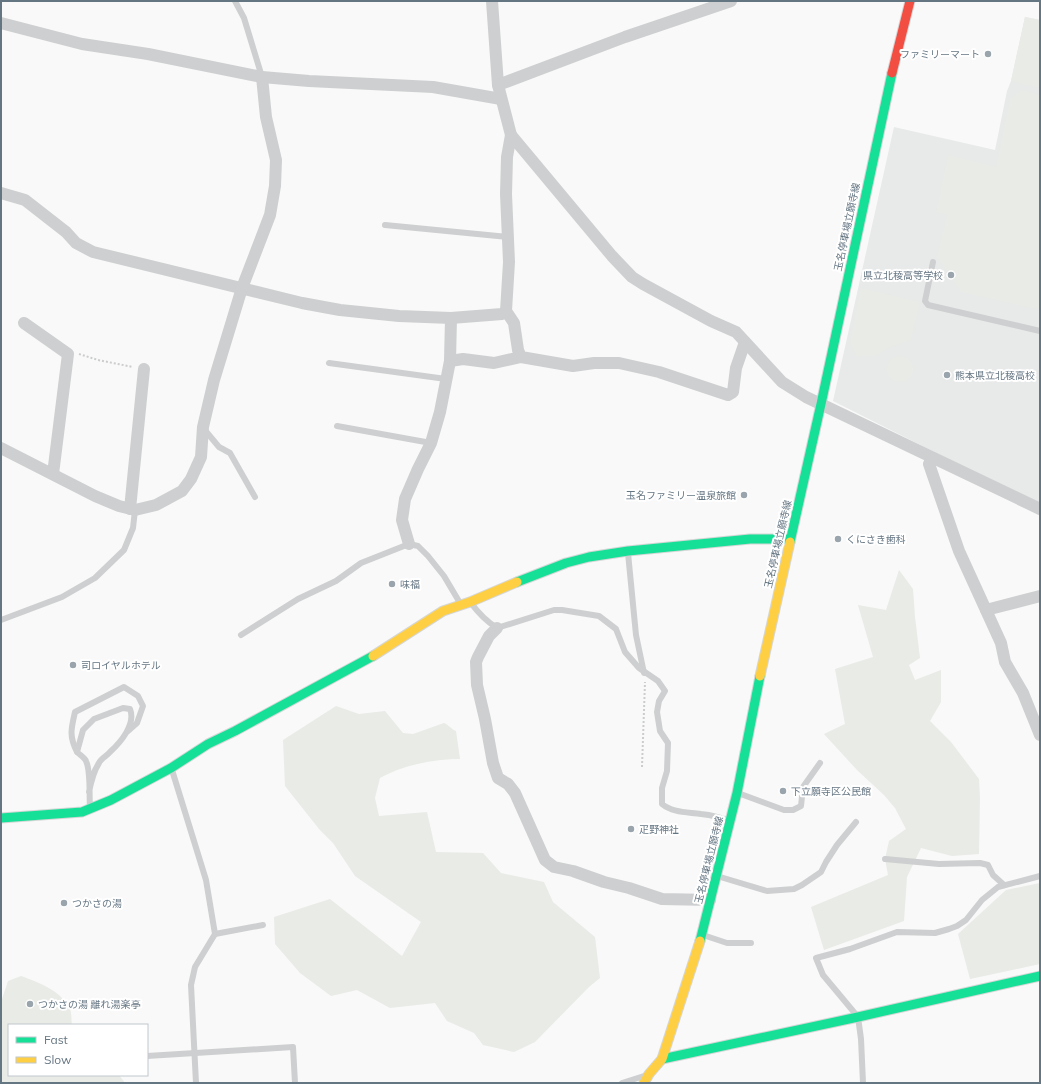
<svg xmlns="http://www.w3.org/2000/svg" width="1041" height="1084" font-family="Mulish,'Noto Sans JP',sans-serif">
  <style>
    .built { fill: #e8e9e9 }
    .green { fill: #e8ebe6 }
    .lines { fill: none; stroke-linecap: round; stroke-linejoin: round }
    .fast-casing { stroke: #d5d6d7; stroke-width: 11 }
    .slow-casing { stroke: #d5d6d7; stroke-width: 11 }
    .jam-casing { stroke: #d5d6d7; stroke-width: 11 }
    .path { stroke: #cbcccd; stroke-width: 2; stroke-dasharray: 2 2; stroke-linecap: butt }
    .lane { stroke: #cecfd0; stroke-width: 6 }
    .street { stroke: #cecfd0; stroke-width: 12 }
    .fast { stroke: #16e098; stroke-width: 9 }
    .slow { stroke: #ffcf43; stroke-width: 9 }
    .jam { stroke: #f24e42; stroke-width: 9 }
    .poi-dot { fill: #99a4ac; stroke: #fff; stroke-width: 1.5 }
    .labels { text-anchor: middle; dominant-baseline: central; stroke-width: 4; stroke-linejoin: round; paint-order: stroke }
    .poi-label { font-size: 10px; fill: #657683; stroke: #fff; text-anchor: start }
    .street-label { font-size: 10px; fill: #657683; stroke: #fff }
  </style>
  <rect width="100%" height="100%" fill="#f9f9f9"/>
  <path class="built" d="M1025,17L1040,20V505L833,401L894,127L995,150L1007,91L1011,81Z"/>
  <g class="green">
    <path d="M1025,17L1040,20V88L1011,81Z"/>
    <path d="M1022,90L1040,95V310L961,292L937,257L947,215L936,212L948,155L996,167L1010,99Z"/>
    <path d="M861,288L920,302L911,340L888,348L875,356H857L850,343Z"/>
    <circle cx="900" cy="369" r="13"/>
    <path d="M899,570L913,589L915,617L920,658L909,665L915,680L941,670V702L930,721L951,742L979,779L980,798L979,854L952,856L921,848L907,877L904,921L824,950L811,907L888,875L885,859L889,841L906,829L895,808L884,795L857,770L824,734L845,724L835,669L873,657L858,605L886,610Z"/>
    <path d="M336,706L359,714L385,711L403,733L413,734L444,723C449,725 451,729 456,731L460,759C434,759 403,765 380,778L375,798L379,816L427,812L436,852L483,853L501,873L544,882L553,902L595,937L600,978L589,987L535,1042L514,1052L483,1045L474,1033L447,1021L435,1003L390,1008L357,990L331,996L300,973L275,944L274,917L330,899L402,956L421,922L355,876L333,843L319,829L285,786L283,740Z"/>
    <path d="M1040,883V964L970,979L958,934L1006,890Z"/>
    <path d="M21,976C40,983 60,990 70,1009C72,1014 71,1020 72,1025H9V1075H119L125,1083H1V1002L8,981Z"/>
  </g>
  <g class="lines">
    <defs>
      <g id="fast">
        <path d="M790,542L821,404L892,73"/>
        <path d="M517,582L566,563L589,557L628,551L750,539H790"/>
        <path d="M1,818L82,812L111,800L171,768L208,744L235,731L373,656"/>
        <path d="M700,941L737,793L760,676"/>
        <path d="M662,1059L858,1017L1040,976"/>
      </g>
      <g id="slow">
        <path d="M373,656L443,611L470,602L517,582"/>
        <path d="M760,676L790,542"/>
        <path d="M644,1083L649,1074L662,1059L700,941"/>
      </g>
      <path id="jam" d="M892,73L910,1"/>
    </defs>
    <use href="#fast" class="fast-casing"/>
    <use href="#slow" class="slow-casing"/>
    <use href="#jam" class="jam-casing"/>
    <g class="path">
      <path d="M79,354L98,360L133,367"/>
      <path d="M642,767L645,682"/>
    </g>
    <g class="lane">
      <path d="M235,1L244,18L262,77"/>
      <path d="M385,225L508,237"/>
      <path d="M933,262L925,301L928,305L1040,331"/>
      <path d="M329,363L446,379"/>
      <path d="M337,426L431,443"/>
      <path d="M204,429L219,447L230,453L255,497"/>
      <path d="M628,553L636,635L644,673"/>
      <path d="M471,603C479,614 486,621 497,628L554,610H562L599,616L616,629L625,652L639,668L658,681L665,691L659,701L657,712L660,731L668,743L667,771L662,788V804C673,813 688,812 701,814C711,815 720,817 729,821"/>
      <path d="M1,620L62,597L95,578L124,550L133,528L135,510"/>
      <path d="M241,635L298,599L336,581L361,563L409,544L418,546L428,556L444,576L460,603"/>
      <path d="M77,752C69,736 71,729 75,712L124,687L138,696L143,706L137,723L128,731"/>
      <path d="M172,770L206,880L215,934L195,967L191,985L196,1083"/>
      <path d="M89,792C91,782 93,772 99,763C101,758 107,756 110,752C121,742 136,724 130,709L123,708L94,719L83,730L77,752C80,755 85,758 86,761C91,771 89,796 90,808"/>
      <path d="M738,793L784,810H793L801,806L803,787L820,763"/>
      <path d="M885,859L939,864L980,863L988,865L993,875L1004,885"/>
      <path d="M717,876L767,891L794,889L802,885L821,872L826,862L837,845L856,822"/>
      <path d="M215,934L263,925"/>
      <path d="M703,935L727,943H751"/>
      <path d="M147,1056L293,1047L295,1083"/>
      <path d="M622,1083L644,1076"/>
      <path d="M863,1083L861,1039L858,1017L823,975L816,958L850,949L897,932L935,933L949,929L957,926L966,920L982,900L998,887L1040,876"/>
    </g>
    <g class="street">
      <path d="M492,1L498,85L511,135L612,256L632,277L643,284L711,321L736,332L782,382L806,397L1040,509"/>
      <path d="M1,23L82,44L148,54L262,77L309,81L433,87L501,99"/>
      <path d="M498,85L625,37L731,1"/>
      <path d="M511,135L507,157L506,194L509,262L506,311L514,323L518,350L521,357L573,366L594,363H619L659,372L728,395L733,392L736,368L745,342"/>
      <path d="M1,193L25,200L66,232L76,243L93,252L302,303L340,310L399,316L451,318L502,314L506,311"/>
      <path d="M24,323L68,354L53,474"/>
      <path d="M450,361L463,359L494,363L521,357"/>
      <path d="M1,448L95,496L119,506L135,510L156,505L182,491L191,479L201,457L203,427L214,380L242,288L270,215L275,186L276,160L266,117L262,77"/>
      <path d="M932,458L929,464L959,551L1001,643L1005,662L1023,693L1040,735"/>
      <path d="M130,509L144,369"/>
      <path d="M409,544L402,520L405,499L418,469L431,443L440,412L450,361L451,318"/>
      <path d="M986,610L1040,596"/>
      <path d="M497,628L489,636L478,657L476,662L477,685L485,719L493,763L498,778L508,784L515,793L545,860L554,867L573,871L604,882L629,888L662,899L710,900"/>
    </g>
    <use href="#fast" class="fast"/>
    <use href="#slow" class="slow"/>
    <use href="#jam" class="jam"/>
  </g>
  <g class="poi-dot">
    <circle cx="988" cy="54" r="4"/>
    <circle cx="951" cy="275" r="4"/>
    <circle cx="947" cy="375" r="4"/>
    <circle cx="744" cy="495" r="4"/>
    <circle cx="838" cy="539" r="4"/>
    <circle cx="392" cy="584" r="4"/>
    <circle cx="73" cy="665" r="4"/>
    <circle cx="783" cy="791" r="4"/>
    <circle cx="631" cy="829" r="4"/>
    <circle cx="64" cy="903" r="4"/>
    <circle cx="30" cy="1004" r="4"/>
  </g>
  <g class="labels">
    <g class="poi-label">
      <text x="980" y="54" text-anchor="end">ファミリーマート</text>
      <text x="943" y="275" text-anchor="end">県立北稜高等学校</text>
      <text x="955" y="375">熊本県立北稜高校</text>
      <text x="736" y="495" text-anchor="end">玉名ファミリー温泉旅館</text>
      <text x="846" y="539">くにさき歯科</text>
      <text x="400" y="584">味福</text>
      <text x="81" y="665">司ロイヤルホテル</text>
      <text x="791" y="791">下立願寺区公民館</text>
      <text x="639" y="829">疋野神社</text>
      <text x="72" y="903">つかさの湯</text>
      <text x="38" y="1004">つかさの湯 離れ湯楽亭</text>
    </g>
    <g class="street-label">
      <text transform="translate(847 227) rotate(-78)">玉名停車場立願寺線</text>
      <text transform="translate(778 544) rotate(-77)">玉名停車場立願寺線</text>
      <text transform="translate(709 860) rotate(-76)">玉名停車場立願寺線</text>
    </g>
  </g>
  <rect width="1041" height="1084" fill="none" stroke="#657683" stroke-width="4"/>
  <rect x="8" y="1024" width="140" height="52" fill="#ffffff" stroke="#c1c8cd"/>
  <rect x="16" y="1037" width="20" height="6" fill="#16e098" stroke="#c1c8cd"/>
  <text x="44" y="1044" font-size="12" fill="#657683">Fast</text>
  <rect x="16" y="1057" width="20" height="6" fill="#ffcf43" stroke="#c1c8cd"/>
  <text x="44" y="1064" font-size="12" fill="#657683">Slow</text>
</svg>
